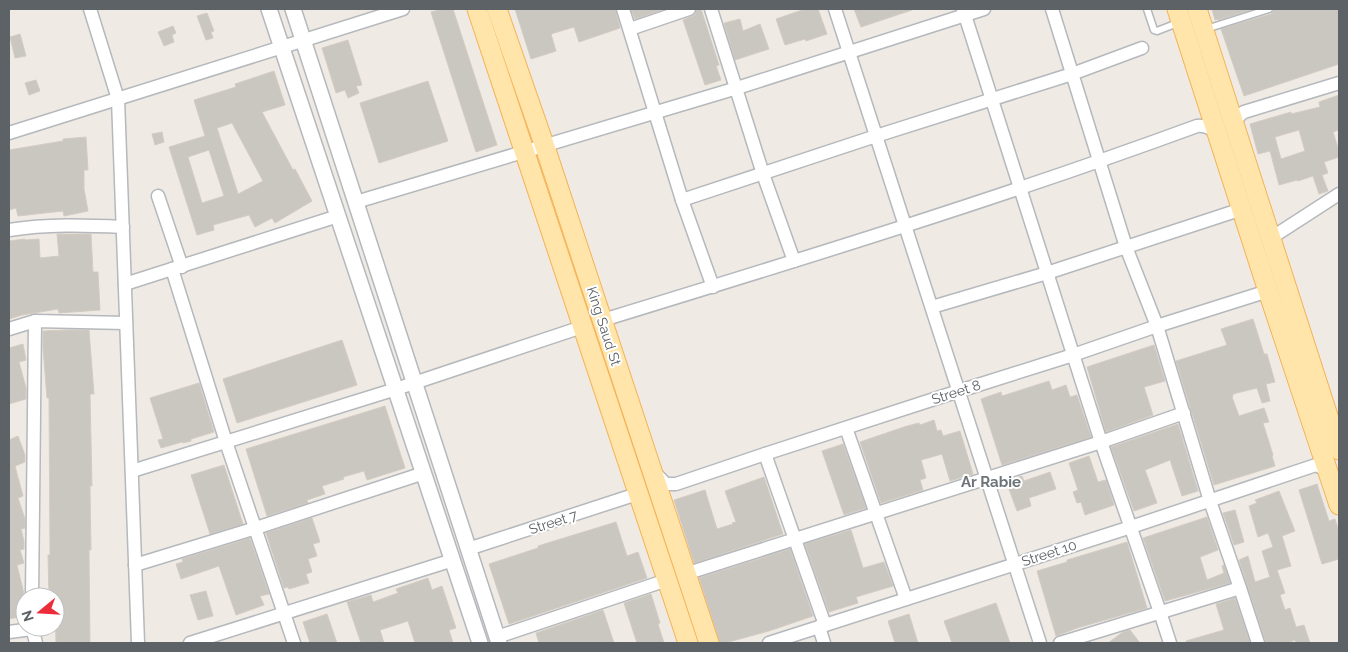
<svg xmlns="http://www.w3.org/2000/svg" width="1348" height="652" font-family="Raleway,sans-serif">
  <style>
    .building { fill: #cac6c0; stroke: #d4ccc2; fill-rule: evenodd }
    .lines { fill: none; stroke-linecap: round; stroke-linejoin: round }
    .service-casing { stroke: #b5b8bc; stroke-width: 9 }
    .minor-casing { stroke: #b5b8bc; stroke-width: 15 }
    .tertiary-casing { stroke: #b5b8bc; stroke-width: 18 }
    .primary-casing { stroke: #f5b258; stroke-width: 21 }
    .service { stroke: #fff; stroke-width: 6 }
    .minor { stroke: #fff; stroke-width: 12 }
    .tertiary { stroke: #fff; stroke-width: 15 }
    .primary { stroke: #ffe5aa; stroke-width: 19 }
    .labels { text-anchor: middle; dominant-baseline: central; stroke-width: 4; stroke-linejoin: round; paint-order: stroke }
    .street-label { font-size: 14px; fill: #5c6265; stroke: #fff }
    .neighbourhood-label { font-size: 15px; font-weight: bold; fill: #6d7477; stroke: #fff }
  </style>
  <rect width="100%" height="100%" fill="#efebe4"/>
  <g class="building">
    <path d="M442,9H453L497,145L476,152L431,12Z"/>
    <path d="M515,9H615L620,28L579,42L574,27L551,34L556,51L531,59Z"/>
    <path d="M631,9H662V10L635,19Z"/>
    <path d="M697,9H701L719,65L716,66L721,80L705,85L683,20L695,15Z"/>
    <path d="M805,9H818L827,34L806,41L805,39L785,45L776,19Z"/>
    <path d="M854,9H912V10L861,27Z"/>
    <path d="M1212,9H1253L1218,20V19L1215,20Z"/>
    <path d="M1274,9H1339V64L1244,96L1221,29L1271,14L1273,12Z"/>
    <path d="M207,13L214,31L211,32L213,38L206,40L197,16Z"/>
    <path d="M740,19L743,31L760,24L769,49L735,60L724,23Z"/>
    <path d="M173,26L176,33L172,35L174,42L164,46L158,32Z"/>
    <path d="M20,34L26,56L15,58L10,37Z"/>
    <path d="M348,40L362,85L356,86L359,93L348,98L345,90L336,93L322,48Z"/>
    <path d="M274,71L285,105L262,112L293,170L295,169L312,201L275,223L272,218L255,227L249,215L213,225L214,230L197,235L169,147L205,136L194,100L236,87L235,84ZM232,123L263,181L238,194L217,128ZM209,150L224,196L202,203L188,157Z"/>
    <path d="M36,80L40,91L29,95L25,83Z"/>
    <path d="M428,81L448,141L379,163L360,103Z"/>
    <path d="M1339,95V130L1333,132L1339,151V157L1324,162L1328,173L1322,175L1328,191L1319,194L1313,176L1298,181L1297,180L1279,185L1270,151L1258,154L1250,124L1291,112V114L1320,107L1319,102ZM1299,130L1305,151L1281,159L1275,137Z"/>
    <path d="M162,132L164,142L155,145L152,134Z"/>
    <path d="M86,137L88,170H84V189L88,211L64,216L63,211L18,216L16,208L9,210V150L63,141V139Z"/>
    <path d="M57,234H91L93,272H98L100,310L59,313L58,309L22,315L9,319V241L25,239V240L39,239L40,258L59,256Z"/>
    <path d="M1253,319L1264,354H1267L1275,382L1266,384L1270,401L1262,403L1257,388L1233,394V396L1232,397L1239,416L1264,408L1269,422L1263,423L1273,455L1272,456L1275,466L1214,485L1176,361L1227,345L1221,329Z"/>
    <path d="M66,330H89L94,394H90L92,486H90L91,550H89L90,643H56L55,597H49L48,555H50L49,398H47L43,348V331Z"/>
    <path d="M342,340L357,385L237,423L223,379Z"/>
    <path d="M23,344L26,360L19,362L26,388V399L9,404V348Z"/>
    <path d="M1154,345L1165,381L1144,387L1153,415L1106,432L1087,367Z"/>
    <path d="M1049,381L1052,390L1066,385L1070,397L1077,395L1091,437L1002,465L981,399L1001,392L1002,396Z"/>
    <path d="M199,383L214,432L191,439V441L183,443L182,442L161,448L158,440L163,439L150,398Z"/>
    <path d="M385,406L405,468L367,480L364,471L343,477L344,479L322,486L325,494L307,500L308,503L267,516L246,449Z"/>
    <path d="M934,420L937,431L941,430L943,436L960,431L973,474L950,481L942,454L921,460L926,478L920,480L923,490L881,503L860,442L907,426L919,423L920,425Z"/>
    <path d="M1178,424L1198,491L1182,496L1170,460L1145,470L1157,503L1134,511L1111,447Z"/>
    <path d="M18,436L25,455V462L15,466L23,496L18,498L25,519V528L21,529L24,541V549L20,550L24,563L17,565L24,594L25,616L9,619V440Z"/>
    <path d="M843,444L866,508L844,515L822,451Z"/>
    <path d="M1089,456L1098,482L1106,480L1114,505L1085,515L1081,502L1077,503L1073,492L1078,490L1069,463Z"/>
    <path d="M224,465L243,524L210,534L191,475Z"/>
    <path d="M1050,472L1056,489L1029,498L1031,506L1017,511L1006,481L1022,476L1024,481Z"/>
    <path d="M764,477L783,534L694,563L674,500L705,490L717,529L733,524L732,523L736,522L725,491Z"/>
    <path d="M1317,484L1329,521L1335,519L1339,532V559L1322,564L1299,490Z"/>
    <path d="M1279,491L1295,531L1282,536L1291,566L1277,570L1285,593L1280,595L1285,610L1290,608L1296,627L1304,625L1310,643H1296L1295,640L1287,643H1266L1239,560L1248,556L1255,582L1270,577L1262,551L1273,547L1268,533L1258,537L1249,506L1257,503L1255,500Z"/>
    <path d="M1235,510L1244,542L1234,545L1223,513Z"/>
    <path d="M1207,517L1218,550L1200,557L1207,580L1224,573L1222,566L1224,565L1230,583L1165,601L1143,538Z"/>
    <path d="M312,518L320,542L313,544L317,556L308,559L312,572L306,574L309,583L289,589L288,587L284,588L266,533Z"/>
    <path d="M616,522L627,556L638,552L647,578L509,624L489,564L538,548V546Z"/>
    <path d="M851,530L863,568L884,562L893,586L856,597L858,603L829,612L805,544Z"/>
    <path d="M250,538L269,594L260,596L264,605L236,615L219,566L181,579L176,564L183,562L182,559Z"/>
    <path d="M1127,542L1147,608L1077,628L1056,636L1037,571L1067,562V560Z"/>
    <path d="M790,549L813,616L769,631L725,643H720L699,578Z"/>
    <path d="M428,578L432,590L442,586L456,628L449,630L453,643H415L408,621L380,630L384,643H361L347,602L371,595L373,602L398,593L396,589Z"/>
    <path d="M206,591L213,616L198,620L190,595Z"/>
    <path d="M651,594L660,623L658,624L664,643H637L624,603Z"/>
    <path d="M1235,598L1250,643H1187L1186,641L1224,630L1216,604Z"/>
    <path d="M996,603L1010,643H952L944,621Z"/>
    <path d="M603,610L614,643H539L536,633Z"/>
    <path d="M327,614L337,643H310L303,622Z"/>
    <path d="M909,614L918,643H895L888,621Z"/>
    <path d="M1130,630L1140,643H1108L1123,632Z"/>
  </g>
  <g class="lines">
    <defs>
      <g id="service">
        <path d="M1147,9L1154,30L1157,31L1175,24"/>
        <path d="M1206,29L1269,9"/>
      </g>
      <g id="minor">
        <path d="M90,9L118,99L138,643"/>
        <path d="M623,9L682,200L713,287"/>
        <path d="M711,9L763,174L794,261"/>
        <path d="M835,9L1040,643"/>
        <path d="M963,9L1101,442L1160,612L1170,643"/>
        <path d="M1052,9L1126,247L1157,326L1210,501L1240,588L1258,643"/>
        <path d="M630,29L689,9"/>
        <path d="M1235,129C1236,122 1237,116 1244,112L1339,83"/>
        <path d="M9,133L403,9"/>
        <path d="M158,196L182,267"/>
        <path d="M682,200L876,136L1072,74L1142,48"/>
        <path d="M356,202L737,88L984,9"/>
        <path d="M9,230C47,224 84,225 123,227"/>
        <path d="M1271,238L1339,194"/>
        <path d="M172,269L226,442L294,643"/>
        <path d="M125,284L338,216"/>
        <path d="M932,307L1047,273L1242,209"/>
        <path d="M603,320C802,259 1001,198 1197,126C1206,125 1212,128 1218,135"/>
        <path d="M9,329L35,321L126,323"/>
        <path d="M846,428L906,599"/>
        <path d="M765,454L825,625"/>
        <path d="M132,471L396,389L582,327"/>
        <path d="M654,472L666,484H676L765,454L959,391L1073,355L1157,326L1268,291"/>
        <path d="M468,549L637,494"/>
        <path d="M135,565L256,528L424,473"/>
        <path d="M685,574L1101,442L1184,413"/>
        <path d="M32,597L35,321"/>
        <path d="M32,627L36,643"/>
        <path d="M819,627L824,643"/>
        <path d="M9,632L32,629"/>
        <path d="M497,637L667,580"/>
        <path d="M190,643L453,560"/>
        <path d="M769,643L1131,527L1316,465L1328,471"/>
        <path d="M1060,643L1240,588"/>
      </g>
      <g id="tertiary">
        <path d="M269,9L480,643"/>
        <path d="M293,9L499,643"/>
      </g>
      <g id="primary">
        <path d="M477,9L688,643"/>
        <path d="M497,9L545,147L709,643"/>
        <path d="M1177,9L1268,291L1339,505"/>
        <path d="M1197,9L1339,450"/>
      </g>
    </defs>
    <use href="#service" class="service-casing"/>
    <use href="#minor" class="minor-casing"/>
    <use href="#tertiary" class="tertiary-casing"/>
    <use href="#primary" class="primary-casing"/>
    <use href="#service" class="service"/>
    <use href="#minor" class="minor"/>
    <use href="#tertiary" class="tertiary"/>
    <use href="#primary" class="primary"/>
  </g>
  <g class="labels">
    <g class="street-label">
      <text transform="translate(604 326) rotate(72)">King Saud St</text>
      <text transform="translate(956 392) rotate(-18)">Street 8</text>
      <text transform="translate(553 522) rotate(-18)">Street 7</text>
      <text transform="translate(1049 553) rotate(-18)">Street 10</text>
    </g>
    <g class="neighbourhood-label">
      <text x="991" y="482">Ar Rabie</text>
    </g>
  </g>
  <rect width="1348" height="652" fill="none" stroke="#5c6265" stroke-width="20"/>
  <g transform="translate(40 612) rotate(252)"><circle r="24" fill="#ffffff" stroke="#bec0c1"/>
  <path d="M0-4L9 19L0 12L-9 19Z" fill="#ed2c3a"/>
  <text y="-8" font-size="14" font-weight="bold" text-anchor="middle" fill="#5c6265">N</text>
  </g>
</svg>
